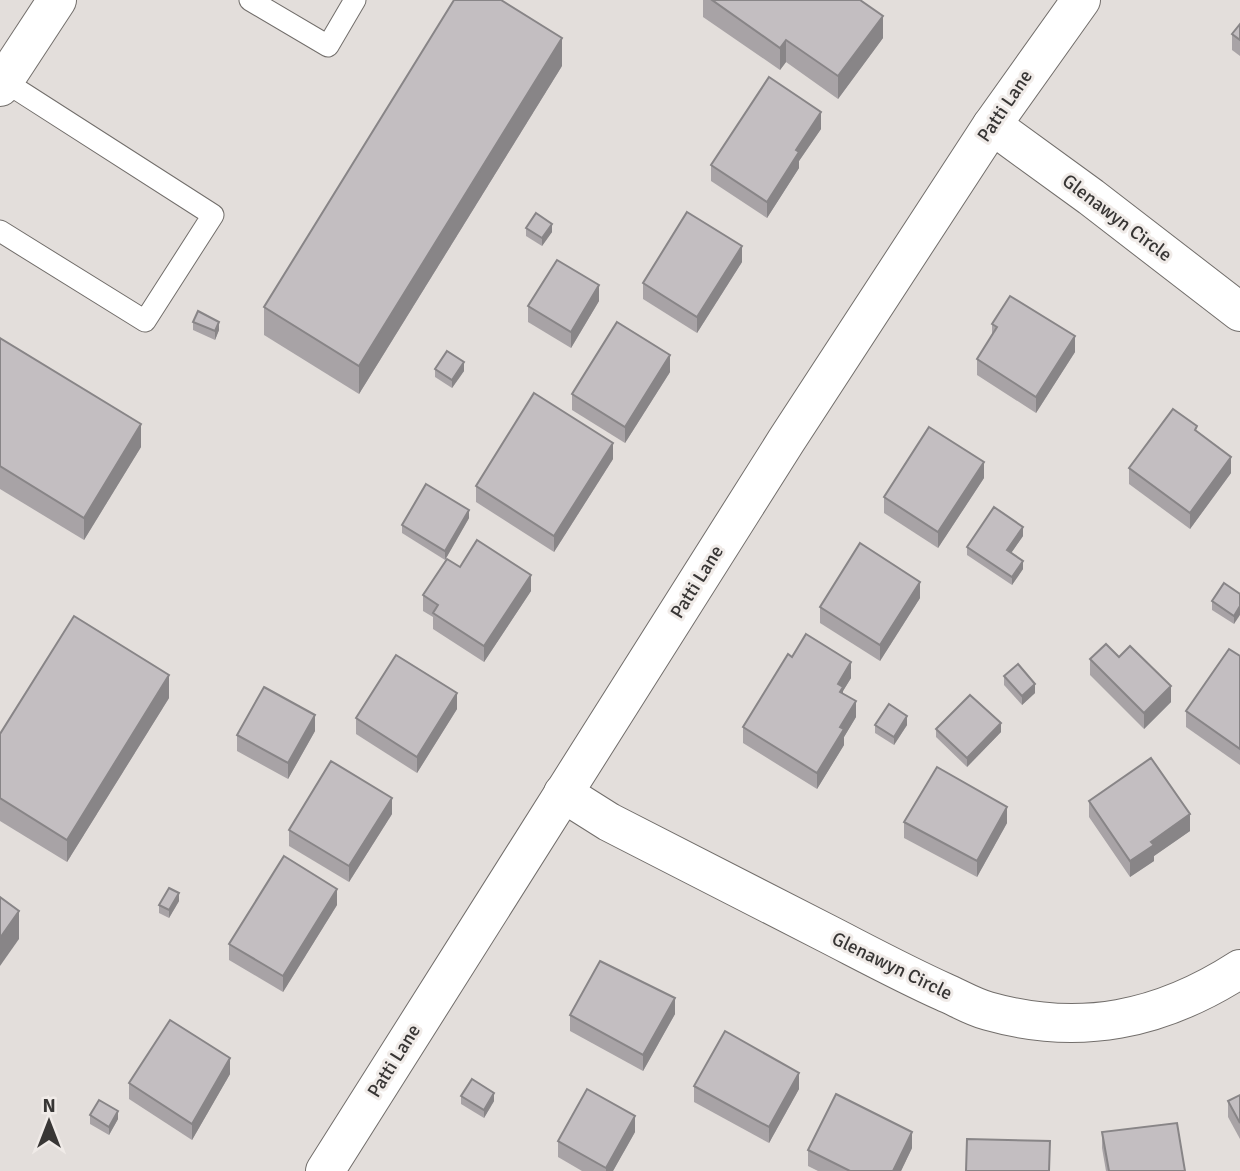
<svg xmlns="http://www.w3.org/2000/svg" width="1240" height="1171" font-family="Signika,sans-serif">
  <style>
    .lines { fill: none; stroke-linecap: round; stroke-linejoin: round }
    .service-casing { stroke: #726e6b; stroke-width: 23 }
    .minor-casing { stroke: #726e6b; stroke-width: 40 }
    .tertiary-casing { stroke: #726e6b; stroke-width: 40 }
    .service { stroke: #fff; stroke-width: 21 }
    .minor { stroke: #fff; stroke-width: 38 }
    .tertiary { stroke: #fff; stroke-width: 38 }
    .wall { fill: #a8a3a6 }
    .shaded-wall { fill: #888587 }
    .building { fill: #c3bec1; stroke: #888587; stroke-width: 2 }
    .labels { text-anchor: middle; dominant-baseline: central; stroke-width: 6; stroke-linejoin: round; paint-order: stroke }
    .street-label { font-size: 19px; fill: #383635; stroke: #f0ebe8 }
  </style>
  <rect width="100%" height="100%" fill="#e3dedb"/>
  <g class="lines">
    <defs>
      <g id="service">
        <path d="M250,0L328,46L355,0"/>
        <path d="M0,231L145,321L213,215L4,81"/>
      </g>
      <g id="minor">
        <path d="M0,87L57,0"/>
        <path d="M992,125L1091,197L1240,312"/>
        <path d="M563,793L609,822C681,859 753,896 826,933C865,953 904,974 944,992C958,998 973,1007 988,1011C1080,1037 1161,1020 1240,969"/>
      </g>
      <path id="tertiary" d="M325,1171L786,441L992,125L1081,0"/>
    </defs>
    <use href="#service" class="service-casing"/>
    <use href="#minor" class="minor-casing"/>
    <use href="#tertiary" class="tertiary-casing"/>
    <use href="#service" class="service"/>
    <use href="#minor" class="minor"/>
    <use href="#tertiary" class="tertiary"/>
  </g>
  <g class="wall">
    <path d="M703,0H860L883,38L838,99L786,62L780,70L703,17Z"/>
    <path d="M1240,24V56L1232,50V34Z"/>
    <path d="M562,66L359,394L264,335V307Z"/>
    <path d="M821,129L799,161V168L767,218L711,181V165Z"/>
    <path d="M526,228L552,232L542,246L526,236Z"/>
    <path d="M742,262L697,333L643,299V283Z"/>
    <path d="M599,301L571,348L528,322V306Z"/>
    <path d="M193,322L219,330L215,340L193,330Z"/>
    <path d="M992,324L1075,352L1036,413L977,375V359L992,335Z"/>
    <path d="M0,338L141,447L84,540L0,489Z"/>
    <path d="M435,369L464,371L452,388L435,377Z"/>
    <path d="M670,372L625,443L572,410V394Z"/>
    <path d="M1197,431L1231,473L1190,529L1129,484V468Z"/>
    <path d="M613,459L554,552L476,502V486Z"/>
    <path d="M984,478L938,548L884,513V497Z"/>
    <path d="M469,518L445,560L402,533V525Z"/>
    <path d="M1023,536L1011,553L1023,569L1012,585L967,555V547Z"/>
    <path d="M460,567L531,591L484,662L433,629V617L423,611V595Z"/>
    <path d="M1240,594L1234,624L1212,610V601Z"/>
    <path d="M920,598L880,661L820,623V607Z"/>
    <path d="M1240,656V765L1186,727V711Z"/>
    <path d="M792,657L851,678L843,691V694L856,717L844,737V745L817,789L743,743V727Z"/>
    <path d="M1119,657L1171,702L1144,729L1090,675V659Z"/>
    <path d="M1004,676L1035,693L1022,705L1004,685Z"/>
    <path d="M169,698L67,862L0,821V734Z"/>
    <path d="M457,709L417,773L356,734V718Z"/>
    <path d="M875,725H907L894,745L875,733Z"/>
    <path d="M936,729L1001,732L967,767L936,737Z"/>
    <path d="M315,731L288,779L237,751V735Z"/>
    <path d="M1089,801L1190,831L1154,856V861L1130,877L1089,817Z"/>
    <path d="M392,814L349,882L289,846V830Z"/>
    <path d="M904,822L1007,823L977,877L904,838Z"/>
    <path d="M179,901L169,918L159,913V905Z"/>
    <path d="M337,905L283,992L229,960V944Z"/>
    <path d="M675,1014L643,1071L570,1031V1015Z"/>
    <path d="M230,1074L192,1140L129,1099V1083Z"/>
    <path d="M694,1086L799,1089L769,1143L694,1102Z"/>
    <path d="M1240,1095V1139L1228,1117V1101Z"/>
    <path d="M461,1096L494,1101L484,1118L461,1104Z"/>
    <path d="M90,1115L118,1119L109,1135L90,1124Z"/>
    <path d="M635,1132L613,1171H582L558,1157V1141Z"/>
    <path d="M1102,1132L1185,1171H1106L1102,1148Z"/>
    <path d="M912,1148L901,1171H818L808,1166V1150Z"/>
  </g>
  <g class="shaded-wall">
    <path d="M883,16V38L838,99V76Z"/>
    <path d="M562,38V66L359,394V366Z"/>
    <path d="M786,40V62L780,70V48Z"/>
    <path d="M821,112V129L799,161V168L767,218V202L796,150Z"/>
    <path d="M552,224V232L542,246V238Z"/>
    <path d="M742,246V262L697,333V317Z"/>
    <path d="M599,285V301L571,348V332Z"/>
    <path d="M219,322V330L215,340V331Z"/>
    <path d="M1075,336V352L1036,413V397Z"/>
    <path d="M670,355V372L625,443V427Z"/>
    <path d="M464,362V371L452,388V380Z"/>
    <path d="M141,424V447L84,540V518Z"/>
    <path d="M613,443V459L554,552V536Z"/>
    <path d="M1231,457V473L1190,529V513Z"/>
    <path d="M984,462V478L938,548V532Z"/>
    <path d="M469,510V518L445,560V551Z"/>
    <path d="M1023,527V536L1007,559V550Z"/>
    <path d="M1023,561V569L1012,585V577Z"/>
    <path d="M531,575V591L484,662V646Z"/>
    <path d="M920,582V598L880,661V645Z"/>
    <path d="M1240,606V615L1234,624V616Z"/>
    <path d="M851,662V678L843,691V703L838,684Z"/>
    <path d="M169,675V698L67,862V840Z"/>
    <path d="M1035,684V693L1022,705V696Z"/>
    <path d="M1171,686V702L1144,729V713Z"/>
    <path d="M457,693V709L417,773V757Z"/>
    <path d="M856,701V717L844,737V745L817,789V773L840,727Z"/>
    <path d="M315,715V731L288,779V763Z"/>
    <path d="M907,716V725L894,745V737Z"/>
    <path d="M1001,723V732L967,767V758Z"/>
    <path d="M392,798V814L349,882V866Z"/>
    <path d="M1007,807V823L977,877V861Z"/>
    <path d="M1190,814V831L1154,856V861L1130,877V861L1151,842Z"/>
    <path d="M337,889V905L283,992V976Z"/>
    <path d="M179,893V901L169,918V910Z"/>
    <path d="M19,911V939L0,966V938Z"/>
    <path d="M675,998V1014L643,1071V1055Z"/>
    <path d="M230,1058V1074L192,1140V1124Z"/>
    <path d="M799,1073V1089L769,1143V1127Z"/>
    <path d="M494,1093V1101L484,1118V1110Z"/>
    <path d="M118,1111V1119L109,1135V1127Z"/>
    <path d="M635,1116V1132L613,1171H606V1168Z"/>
    <path d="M912,1132V1148L901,1171H893Z"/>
  </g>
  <g class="building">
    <path d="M454,0H501L562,38L359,366L264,307Z"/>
    <path d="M712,0H860L883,16L838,76L786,40L780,48Z"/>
    <path d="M1240,24V40L1232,34Z"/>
    <path d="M769,77L821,112L796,150L799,152L767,202L711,165Z"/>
    <path d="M687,212L742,246L697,317L643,283Z"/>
    <path d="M536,213L552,224L542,238L526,228Z"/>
    <path d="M557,260L599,285L571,332L528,306Z"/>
    <path d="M1010,296L1075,336L1036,397L977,359L997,327L992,324Z"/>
    <path d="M198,311L219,322L215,331L193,322Z"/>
    <path d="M617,322L670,355L625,427L572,394Z"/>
    <path d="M0,338L141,424L84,518L0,466Z"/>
    <path d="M447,351L464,362L452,380L435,369Z"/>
    <path d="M534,393L613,443L554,536L476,486Z"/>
    <path d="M1173,409L1197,426L1195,430L1231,457L1190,513L1129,468Z"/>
    <path d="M929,427L984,462L938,532L884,497Z"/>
    <path d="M426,484L469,510L445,551L402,525Z"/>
    <path d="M994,507L1023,527L1007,550L1023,561L1012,577L967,547Z"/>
    <path d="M477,540L531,575L484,646L433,613L438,605L423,595L447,559L460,567Z"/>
    <path d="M860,543L920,582L880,645L820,607Z"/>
    <path d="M1224,583L1240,594V606L1234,616L1212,601Z"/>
    <path d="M74,616L169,675L67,840L0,798V734Z"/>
    <path d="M806,634L851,662L838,684L843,687L840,692L856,701L840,727L844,729L817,773L743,727L788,654L792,657Z"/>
    <path d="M1106,644L1119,657L1130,646L1171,686L1144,713L1090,659Z"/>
    <path d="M1229,649L1240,656V749L1186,711Z"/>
    <path d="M396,655L457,693L417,757L356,718Z"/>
    <path d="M1018,664L1035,684L1022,696L1004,676Z"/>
    <path d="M264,687L315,715L288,763L237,735Z"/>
    <path d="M970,695L1001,723L967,758L936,729Z"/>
    <path d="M889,704L907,716L894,737L875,725Z"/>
    <path d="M1151,758L1190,814L1151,842L1154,845L1130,861L1089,801Z"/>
    <path d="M331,761L392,798L349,866L289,830Z"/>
    <path d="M937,767L1007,807L977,861L904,822Z"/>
    <path d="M284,856L337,889L283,976L229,944Z"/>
    <path d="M169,888L179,893L169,910L159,905Z"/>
    <path d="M0,897L19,911L0,938Z"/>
    <path d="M600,961L675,998L643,1055L570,1015Z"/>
    <path d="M170,1020L230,1058L192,1124L129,1083Z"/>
    <path d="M725,1031L799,1073L769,1127L694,1086Z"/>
    <path d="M472,1079L494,1093L484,1110L461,1096Z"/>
    <path d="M587,1089L635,1116L606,1168L558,1141Z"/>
    <path d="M836,1094L912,1132L893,1171H850L808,1150Z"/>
    <path d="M1240,1095V1123L1228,1101Z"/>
    <path d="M99,1100L118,1111L109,1127L90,1115Z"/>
    <path d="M1177,1123L1185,1171H1109L1102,1132Z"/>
    <path d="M967,1139L1050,1141L1049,1171H966Z"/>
  </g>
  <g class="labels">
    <g class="street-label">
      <text transform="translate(1005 106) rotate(-56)">Patti Lane</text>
      <text transform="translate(1117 218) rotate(37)">Glenawyn Circle</text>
      <text transform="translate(697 582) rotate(-58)">Patti Lane</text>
      <text transform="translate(892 966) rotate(26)">Glenawyn Circle</text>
      <text transform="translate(394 1061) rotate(-58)">Patti Lane</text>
    </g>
  </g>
  <g transform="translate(49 1122)" stroke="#f0ebe8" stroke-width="5" paint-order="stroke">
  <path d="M0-5L12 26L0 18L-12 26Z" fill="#383635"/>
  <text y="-10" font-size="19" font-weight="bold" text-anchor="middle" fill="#383635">N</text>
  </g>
</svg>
